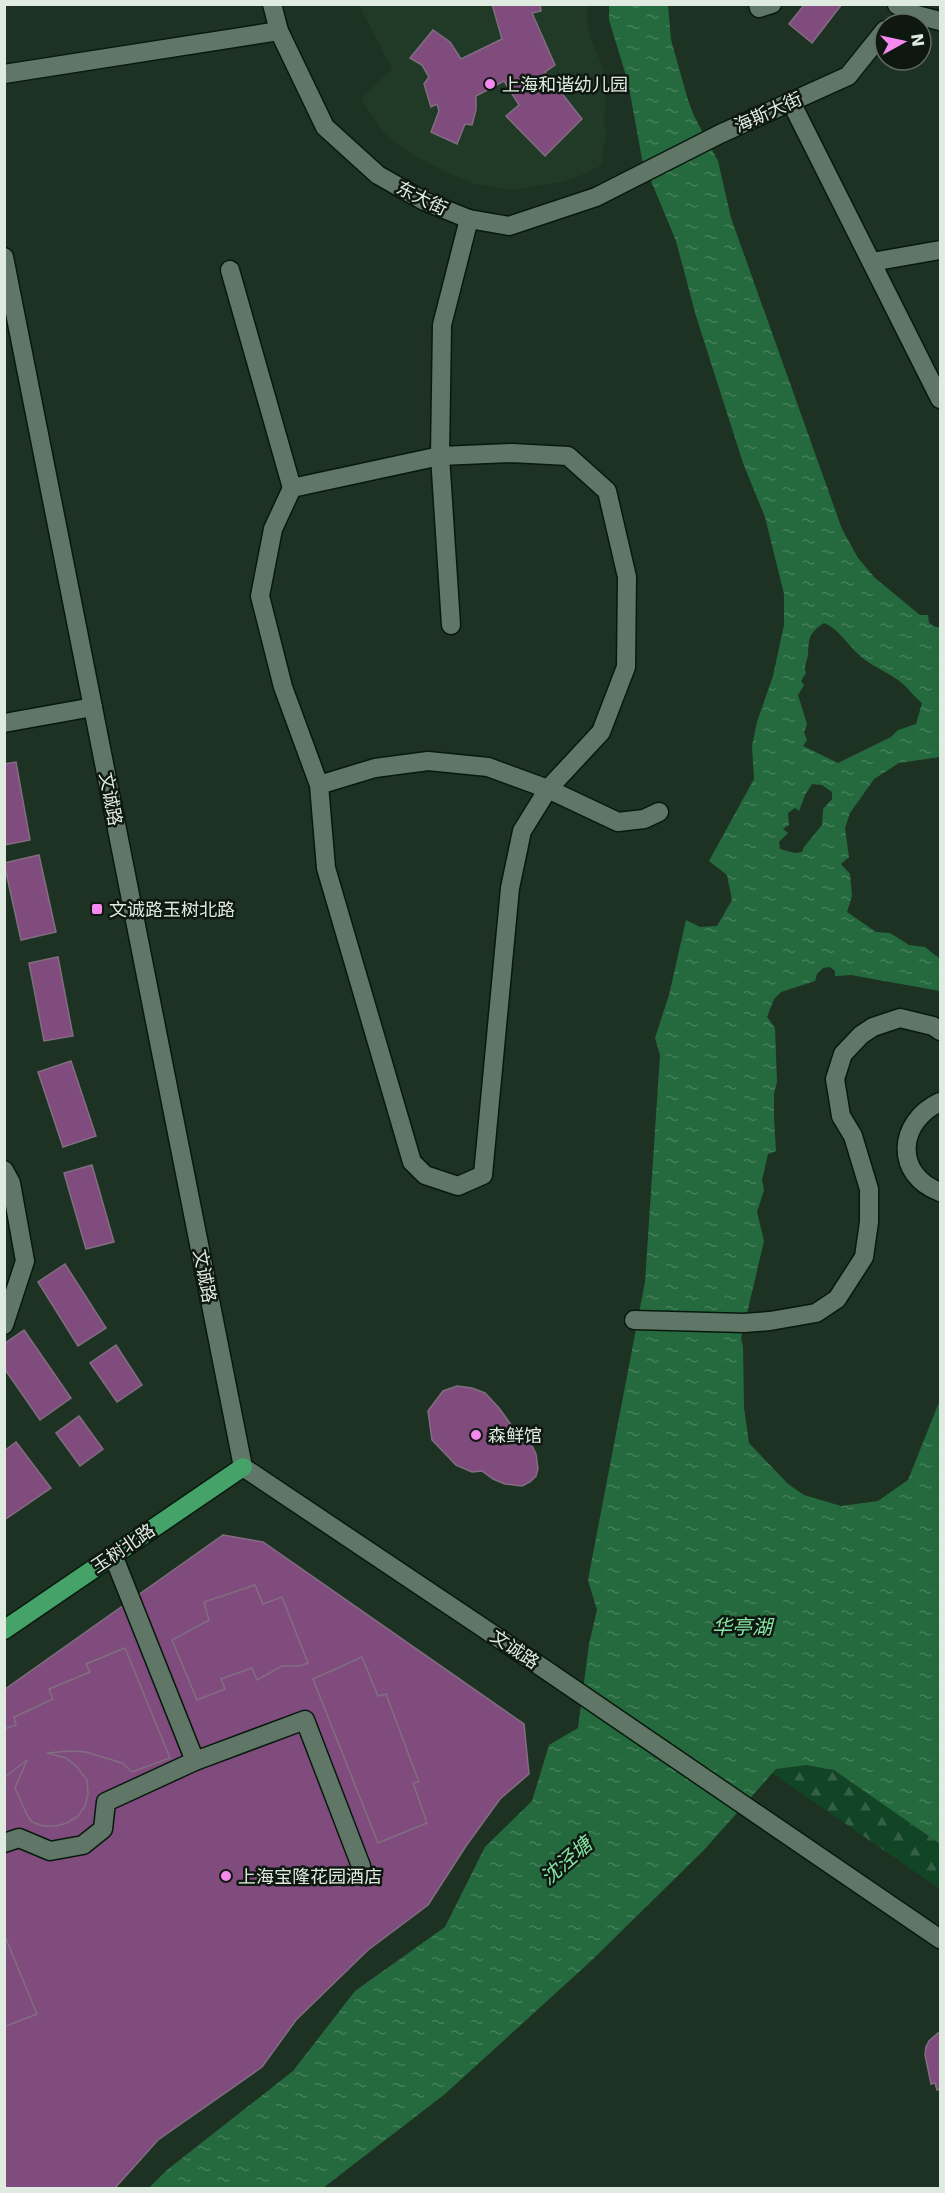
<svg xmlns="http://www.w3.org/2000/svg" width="945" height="2193" font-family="'DejaVu Sans','Noto Sans SC',sans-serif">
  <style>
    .built { fill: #203a27 }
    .forest { fill: url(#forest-firs) }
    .water { fill: url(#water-ripples); fill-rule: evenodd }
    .building { fill: #804b7d; stroke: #816e80; stroke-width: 1.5 }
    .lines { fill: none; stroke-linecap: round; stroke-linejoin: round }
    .minor-casing { stroke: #07190d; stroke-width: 21 }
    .major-casing { stroke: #07190d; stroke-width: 21 }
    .minor { stroke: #607666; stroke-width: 18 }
    .major { stroke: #45a36a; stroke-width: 18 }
    .poi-dot { fill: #f589ef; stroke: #0f1711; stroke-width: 2 }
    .labels { text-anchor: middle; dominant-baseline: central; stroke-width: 5; stroke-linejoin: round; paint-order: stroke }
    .poi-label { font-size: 18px; fill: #dfebe1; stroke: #0f1711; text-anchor: start }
    .street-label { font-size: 18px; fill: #dfebe1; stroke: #0f1711 }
    .water-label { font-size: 20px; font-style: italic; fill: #86e5a3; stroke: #0f1711 }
  </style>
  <defs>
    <pattern id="forest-firs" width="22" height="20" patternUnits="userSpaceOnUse" patternTransform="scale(1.5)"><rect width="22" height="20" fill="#114525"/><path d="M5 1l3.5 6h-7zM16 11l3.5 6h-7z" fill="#336044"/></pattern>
    <pattern id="water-ripples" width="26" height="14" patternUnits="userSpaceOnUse" patternTransform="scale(1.5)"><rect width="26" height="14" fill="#256a3e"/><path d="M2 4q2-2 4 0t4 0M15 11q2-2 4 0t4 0" fill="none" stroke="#447f5a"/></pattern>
  </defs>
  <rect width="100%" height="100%" fill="#1e3224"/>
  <path class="built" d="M359,5H587V24L591,40L604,69L606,107L603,120L607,134L603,149L602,165L582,175L561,182L514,190L475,184L441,170L412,154L384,133L361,99L392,69Z"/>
  <path class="forest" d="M806,1765L834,1770L940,1844V1889L772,1773L776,1769Z"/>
  <path class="water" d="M609,5H668L671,40L688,100L694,116L718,161L731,218L842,529L858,558L875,578L920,615H928L929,623L936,627H940V757L899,763L874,779L850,813L845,828L849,857L841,864L850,874L852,896L847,912L876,932L890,933L909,945L925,947L940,959V991L851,975L835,976V971L830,967L823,968L817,974L815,981L781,992L774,999L767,1017L775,1028L777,1081L774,1094V1119L776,1151L768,1154L762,1180L764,1190L757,1212L764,1241L741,1339L743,1346L744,1408L749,1443L788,1484L804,1495L841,1506L878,1501L908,1480L940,1400V1844L834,1770L806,1765L776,1769L704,1850L592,1960L445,2094L323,2188H149L167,2170L293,2071L355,1991L445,1927L485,1847L532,1801L549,1745L578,1728L589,1644L597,1610L588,1580L645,1282L660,1055L655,1038L669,995L686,920L700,927L717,926L732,900L727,875L709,861L754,779L752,746L757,722L773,676L784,625V594L765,517L743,463L696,316L676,241L642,159L628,82L609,20ZM824,623C839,629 846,643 858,654C870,665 885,671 898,680C907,686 913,696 922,703L916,724L898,730L891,737L838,763L803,746L807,740L804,732L807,724L798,695L804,685L801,681L806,673C803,665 808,661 808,653C809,637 809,633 824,623ZM812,784L822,785L832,792V799L823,809L822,825L804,847L802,852L795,853L780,849L779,842L788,833L783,829L789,825L788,813L795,808L799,811L805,795Z"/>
  <g class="building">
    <path d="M492,4H540L541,11L532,13L555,65L545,72L582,119L545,156L506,116L519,105L504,81L476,96V110L472,125L465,124L457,144L431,132L439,111L437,104L431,107L424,84L429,77L422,65L410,58L433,30L450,42L461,59L502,39Z"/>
    <path d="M805,4H842L812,43L789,24Z"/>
    <path d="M16,762L30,840L4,845V764Z"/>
    <path d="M39,855L56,932L21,940L4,863Z"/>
    <path d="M58,957L73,1036L44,1041L29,963Z"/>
    <path d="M71,1061L96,1136L63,1147L38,1072Z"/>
    <path d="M92,1165L114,1242L86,1249L64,1173Z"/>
    <path d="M65,1264L106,1328L78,1346L38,1282Z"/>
    <path d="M24,1330L71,1398L40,1420L4,1368V1344Z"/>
    <path d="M116,1345L142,1385L117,1402L90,1363Z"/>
    <path d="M457,1386L472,1388L485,1393L499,1408L514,1429L529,1440L536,1454L538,1469L536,1476L530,1482L522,1486L505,1484L493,1479L482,1471L472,1472L456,1465L432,1440L428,1411L443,1391Z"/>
    <path d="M79,1416L103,1449L80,1466L56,1433Z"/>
    <path d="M16,1442L51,1488L4,1520V1451Z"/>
    <path d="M223,1535L263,1542L524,1724L529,1774L500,1799L466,1846L428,1905L368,1950L296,2020L262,2067L158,2140L115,2188H4V1690Z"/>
    <path d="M255,1585L263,1604L282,1597L308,1663L299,1666H282L257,1680L252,1668L221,1679L225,1689L197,1700L172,1640L209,1620L204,1602Z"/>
    <path d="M125,1648L170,1758L132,1772L122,1763L86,1752L70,1751L47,1753L66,1758L77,1767L87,1780L88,1794L85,1806L78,1816L67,1823L56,1826H43L32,1822L27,1815L15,1788L27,1760L4,1778V1729L16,1725L14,1717L53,1699L49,1689L90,1672L86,1664Z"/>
    <path d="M362,1657L378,1696L386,1694L419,1782L413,1783L427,1823L378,1843L313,1679Z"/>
    <path d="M4,1934L37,2014L4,2027Z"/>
    <path d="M938,2033H940V2089L937,2090L935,2083L931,2084L925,2055L926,2047L929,2041Z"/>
  </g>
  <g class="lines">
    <defs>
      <g id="minor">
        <path d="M272,4L279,31L325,127L378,175L424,201L469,219L509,226L596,197L720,134L848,76L885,30"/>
        <path d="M758,4L759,8L772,4"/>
        <path d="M897,5L913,14L940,21"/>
        <path d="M4,74L279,31"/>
        <path d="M791,102L940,399"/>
        <path d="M4,257L243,1467L543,1668L940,1939"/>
        <path d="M872,262L940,250"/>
        <path d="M230,270L292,488"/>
        <path d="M512,453L568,456L607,491L627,577L626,667L601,732L548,789L522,831L510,888L483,1175L458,1186L425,1175L412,1162L326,868L319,785L283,687L260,596L273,529L292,488L440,456Z"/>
        <path d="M451,625L440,456L442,325L469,219"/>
        <path d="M4,723L93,707"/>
        <path d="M319,785L375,768L428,761L488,767L548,789L618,822L644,819L659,812"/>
        <path d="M940,1102C897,1122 894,1175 940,1192"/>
        <path d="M4,1170L11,1183L25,1261L4,1325"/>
        <path d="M634,1320L744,1323L770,1321L816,1313L837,1299L864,1257L869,1222V1189L853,1136L841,1116L835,1079L843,1054L861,1035L873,1027L900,1018L933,1026L940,1031"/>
        <path d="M113,1555L195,1761"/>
        <path d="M4,1843L19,1838L50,1851L83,1845L103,1829L106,1802L195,1761L305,1720L361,1866"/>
      </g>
      <path id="major" d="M4,1630L243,1467"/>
    </defs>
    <use href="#minor" class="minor-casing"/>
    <use href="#major" class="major-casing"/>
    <use href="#minor" class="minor"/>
    <use href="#major" class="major"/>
  </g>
  <g class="poi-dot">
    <circle cx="490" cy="84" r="6"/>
    <rect x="91" y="903" width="12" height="12" rx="3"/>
    <circle cx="476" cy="1435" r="6"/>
    <circle cx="226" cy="1876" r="6"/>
  </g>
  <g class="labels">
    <g class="poi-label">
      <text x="502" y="84">上海和谐幼儿园</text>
      <text x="109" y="909">文诚路玉树北路</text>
      <text x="488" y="1435">森鲜馆</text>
      <text x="238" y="1876">上海宝隆花园酒店</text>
    </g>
    <g class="street-label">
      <text transform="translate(768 112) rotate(-24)">海斯大街</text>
      <text transform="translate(422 198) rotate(26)">东大街</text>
      <text transform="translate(111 799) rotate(79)">文诚路</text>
      <text transform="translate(205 1276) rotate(79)">文诚路</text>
      <text transform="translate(123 1548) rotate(-34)">玉树北路</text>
      <text transform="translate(515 1649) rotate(34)">文诚路</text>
    </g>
    <g class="water-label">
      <text x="742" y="1627">华亭湖</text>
      <text transform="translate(566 1861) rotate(-41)">沈泾塘</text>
    </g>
  </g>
  <rect width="945" height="2193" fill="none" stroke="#dfebe1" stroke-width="12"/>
  <g transform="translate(903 42) rotate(82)"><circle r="28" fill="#0f1711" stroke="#626c64" stroke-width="1.5"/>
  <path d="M0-4.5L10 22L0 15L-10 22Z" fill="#f589ef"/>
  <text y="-9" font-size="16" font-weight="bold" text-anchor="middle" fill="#dfebe1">N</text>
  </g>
</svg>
